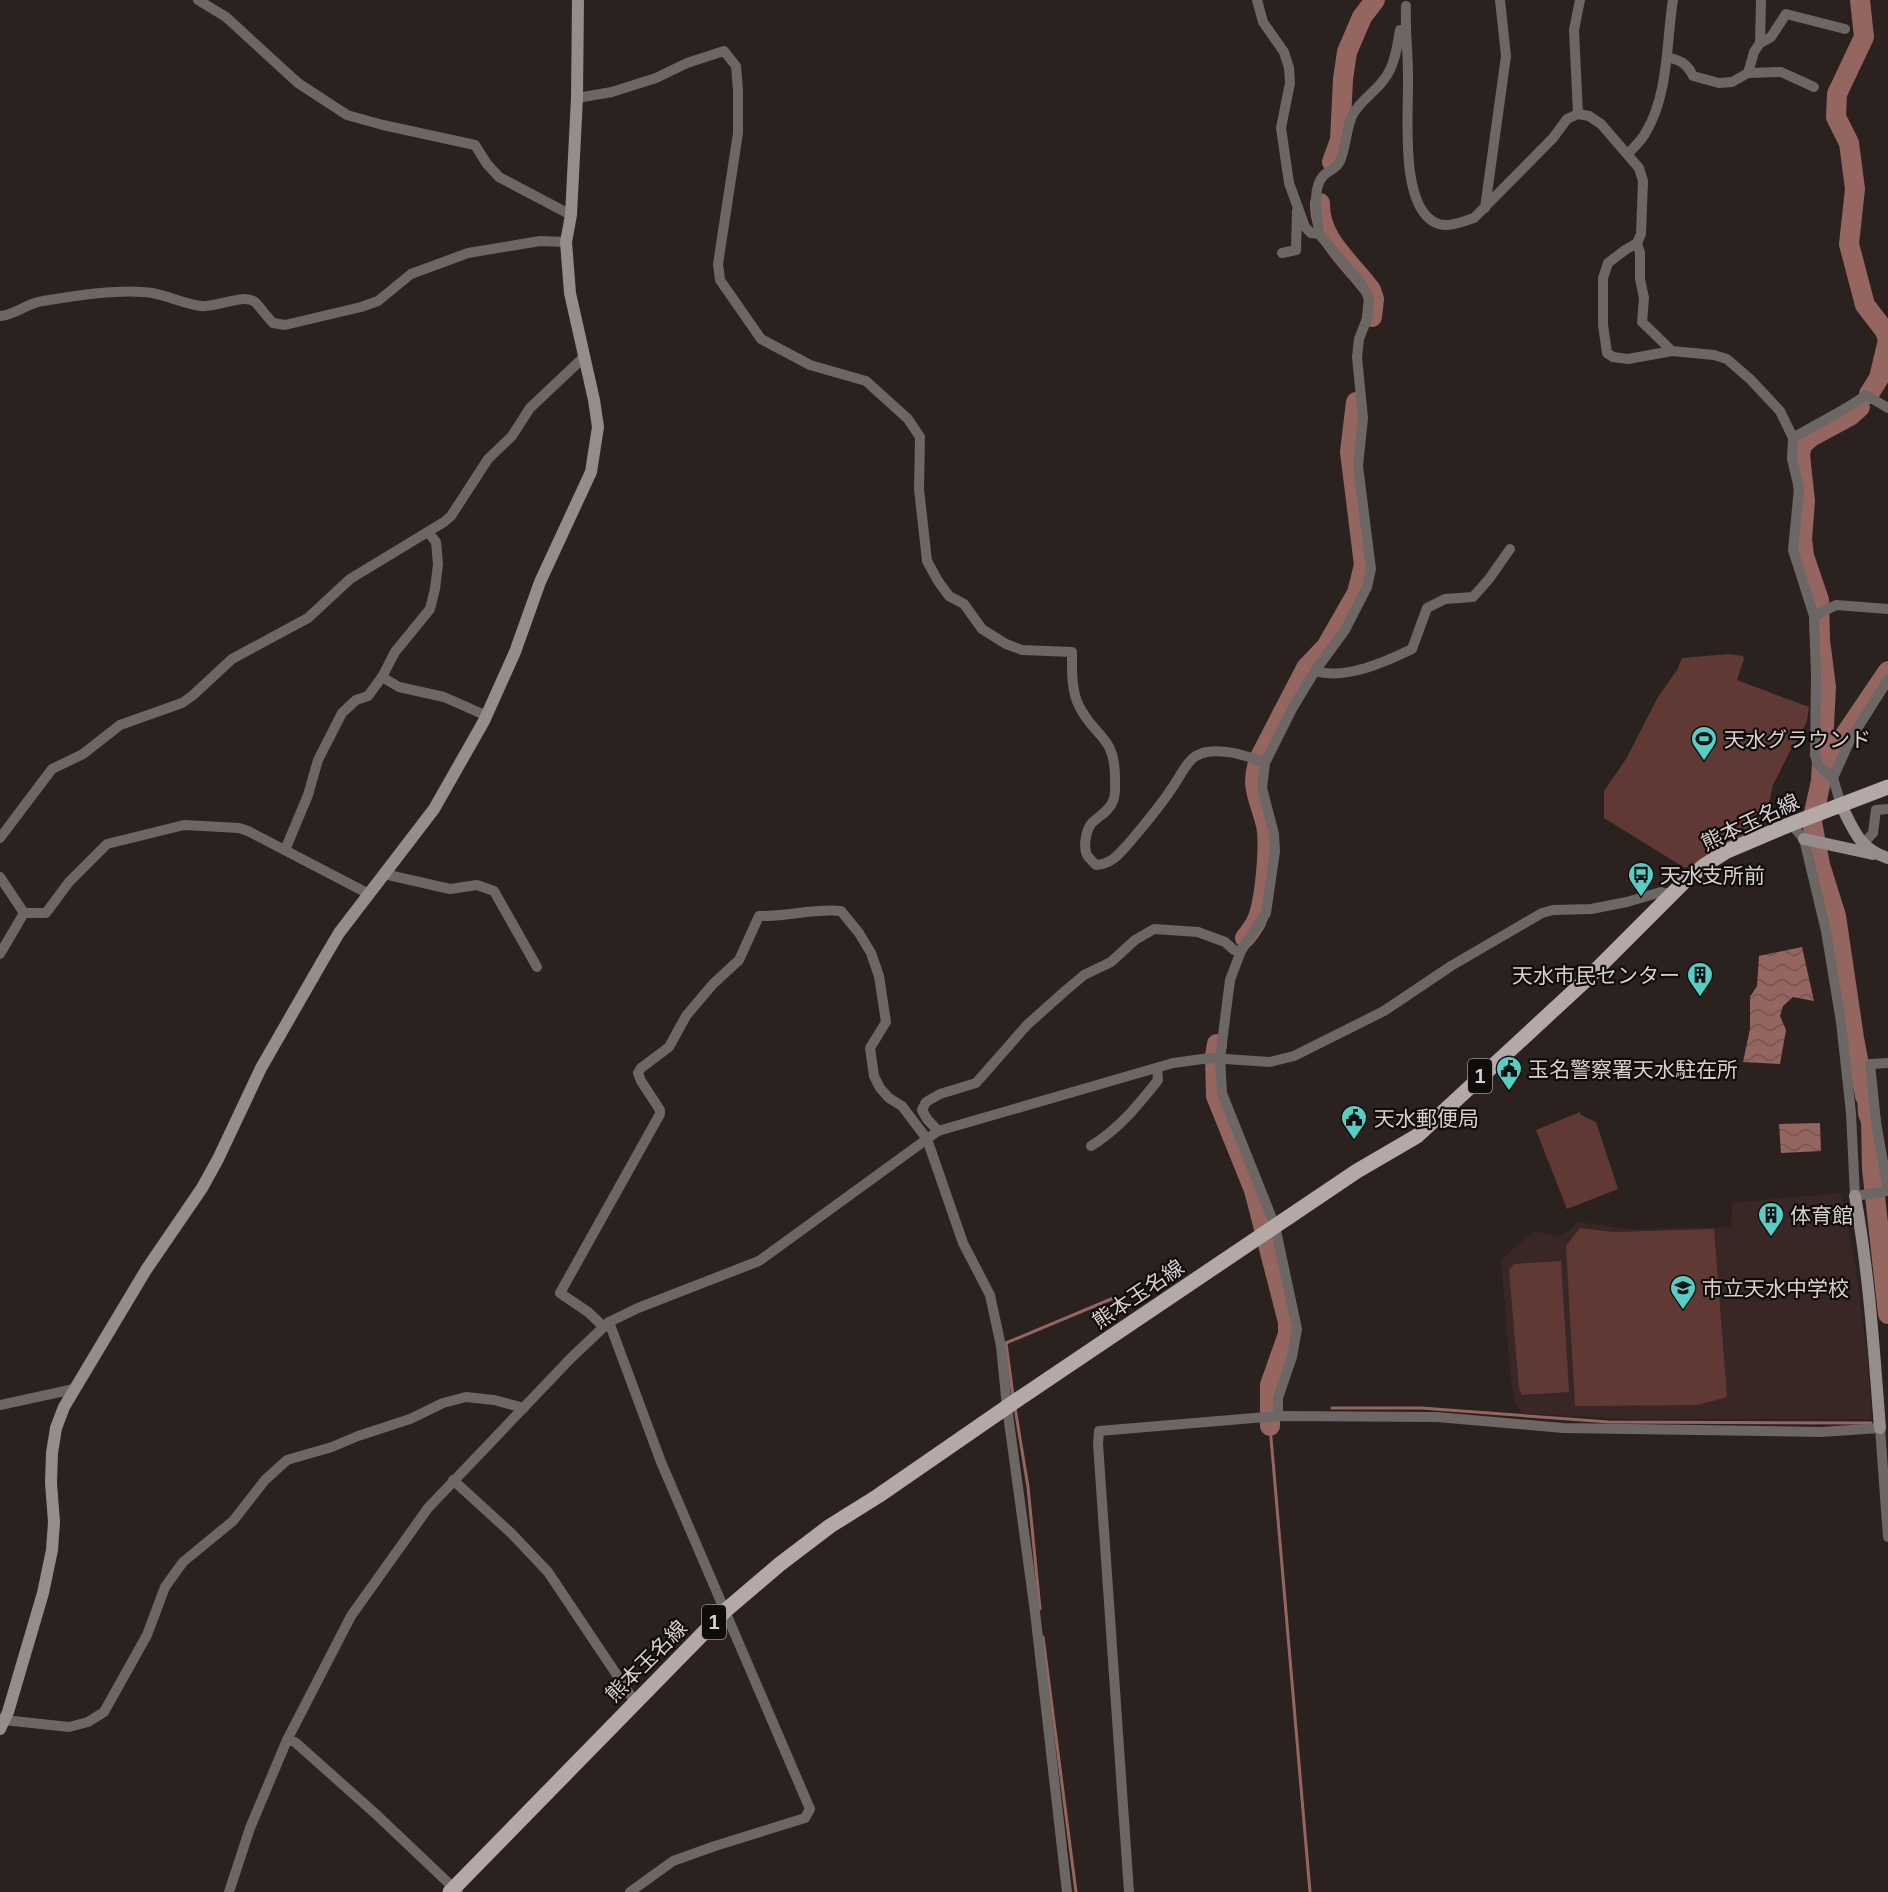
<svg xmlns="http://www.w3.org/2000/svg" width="1888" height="1892" font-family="Arial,'Noto Sans JP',sans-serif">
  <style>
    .built { fill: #382725 }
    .grass { fill: #603935 }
    .water { fill: url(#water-waves) }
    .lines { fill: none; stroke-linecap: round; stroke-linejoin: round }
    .stream { stroke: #956560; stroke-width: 3 }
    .river { stroke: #956560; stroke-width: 20 }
    .street { stroke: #6c6665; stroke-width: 10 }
    .secondary { stroke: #958c8b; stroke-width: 12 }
    .primary { stroke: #b5a9a7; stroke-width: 15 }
    .labels { text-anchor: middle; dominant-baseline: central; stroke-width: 4.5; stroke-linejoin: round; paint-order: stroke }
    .shield { fill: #100c0b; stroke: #9b9594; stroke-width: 1.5 }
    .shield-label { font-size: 20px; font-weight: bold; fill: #d7d0cf }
    .poi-label { font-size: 21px; fill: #d7d0cf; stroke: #100c0b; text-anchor: start }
    .street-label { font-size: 21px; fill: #d7d0cf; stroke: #100c0b }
  </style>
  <defs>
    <pattern id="water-waves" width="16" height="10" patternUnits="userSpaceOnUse" patternTransform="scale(1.5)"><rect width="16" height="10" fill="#956560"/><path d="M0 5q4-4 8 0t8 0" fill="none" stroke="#735552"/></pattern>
  </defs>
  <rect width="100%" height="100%" fill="#2b211f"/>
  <path class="built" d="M1841,1193L1856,1268L1867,1353L1872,1419H1624L1521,1413L1514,1399L1510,1371L1501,1260L1533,1231L1558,1236L1569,1231L1578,1222L1630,1229L1731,1227L1732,1203Z"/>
  <g class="grass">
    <path d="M1729,654L1743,656L1744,659L1737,680L1809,707L1807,721L1799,738L1791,749L1773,785L1763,830L1722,852L1685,868L1604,818V791L1626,759L1658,697L1677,670L1682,658Z"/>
    <path d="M1580,1112L1581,1115L1596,1122L1618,1189L1567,1209L1536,1130Z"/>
    <path d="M1580,1228L1613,1232L1714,1229L1727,1397L1698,1405L1575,1406L1566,1246Z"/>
    <path d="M1561,1261L1569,1392L1522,1395L1519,1388L1509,1270L1514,1264Z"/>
  </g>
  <g class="water">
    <path d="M1802,947L1814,1001L1793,997L1783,1006L1780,1016L1786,1030L1780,1064L1743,1062L1750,1029V997L1757,986L1759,956Z"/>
    <path d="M1820,1123L1821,1151L1781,1153L1779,1124Z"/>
  </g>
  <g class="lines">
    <g class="stream">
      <path d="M1873,1182H1883"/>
      <path d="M1013,1396L1006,1343L1116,1297"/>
      <path d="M1015,1408L1028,1487L1040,1609"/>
      <path d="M1332,1408H1421L1609,1422L1871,1423"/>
      <path d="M1270,1426L1310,1892"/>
      <path d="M1043,1637L1076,1892"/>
    </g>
    <g class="river">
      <path d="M1860,0L1864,37L1837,94L1836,117L1849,143L1855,189L1849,244L1865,305L1885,331L1888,340L1879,378L1869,394"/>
      <path d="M1332,162L1340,140L1343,79L1347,52L1362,17L1375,0"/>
      <path d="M1320,203C1319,240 1351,262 1371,290L1374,299L1372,317"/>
      <path d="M1860,407L1850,416L1811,437L1802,445L1800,455L1805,501L1802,539L1804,556L1819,600L1820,640L1826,687L1821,781L1812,822L1820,865L1836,916L1854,1038L1865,1096L1867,1097L1868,1113L1871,1121L1872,1169L1888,1314"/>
      <path d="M1825,774L1846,733L1888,671"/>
      <path d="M1245,938C1249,933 1253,928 1256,922C1265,904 1270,845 1266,825C1259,797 1249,786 1260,757L1306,668L1326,647L1357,593L1364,565L1350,452L1356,402"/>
      <path d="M1217,1044L1215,1056L1216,1096L1254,1190L1288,1322V1334L1270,1385V1426"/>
    </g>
    <g class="street">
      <path d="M198,0L226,17L298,83L347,115L383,125L475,145L487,164L499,177L571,215"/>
      <path d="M1257,0L1263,22L1284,52L1289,68L1290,83L1281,128L1289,183L1305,227L1311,233L1319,234L1363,286L1369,298L1368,316L1359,339L1357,357L1363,418L1358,466L1371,569L1367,587L1345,630L1315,671L1292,709L1265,763L1262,788L1274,834L1275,851L1266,913L1241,951L1230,980L1220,1058L1222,1093L1275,1226L1297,1329L1292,1357L1278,1398V1416"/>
      <path d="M1406,6C1405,30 1408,52 1408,76C1409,110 1399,203 1434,222C1446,229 1461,222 1474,218L1553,138L1567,119L1578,114L1589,116L1601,124L1639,168L1643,181L1641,234L1637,243L1625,250L1608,263L1603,278V325L1607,353L1613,357L1628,359L1672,351L1714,355L1727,359L1751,380L1780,411L1793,438L1792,459L1799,488L1793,550L1814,616"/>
      <path d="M1760,43L1761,0"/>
      <path d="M1667,57C1680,60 1687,63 1693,76L1719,83L1732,82L1748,73L1781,72L1814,87"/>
      <path d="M1748,73L1754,52L1760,43L1771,37L1786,14L1845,29"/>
      <path d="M577,98L612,92L656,78L687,63L724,51L736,66L738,90V133L718,264L720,280L761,339L810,365L866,381L908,419L920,437L919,489L927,561L938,581L949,596L964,604L982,629L1006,644L1022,650L1072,652C1072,669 1071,690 1079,706C1095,738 1115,735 1115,778C1115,784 1116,795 1113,801C1109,812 1098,816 1091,824C1086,831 1083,847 1087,855C1089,858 1093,862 1096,865C1112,864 1119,854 1129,843C1144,825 1159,808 1172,788C1178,780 1183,769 1190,761C1206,742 1246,755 1265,763"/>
      <path d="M1578,114L1574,30L1580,0"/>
      <path d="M1628,154C1634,147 1642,140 1646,132C1669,93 1666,43 1673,0"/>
      <path d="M1485,208L1506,56L1500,0"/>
      <path d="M1319,234C1318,217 1311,190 1323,176C1329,169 1336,170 1340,161C1346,147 1346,130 1352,116C1360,100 1376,92 1385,78C1395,65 1397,46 1400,30"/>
      <path d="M1637,243L1640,253V279L1644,298L1642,322L1672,351"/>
      <path d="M1282,253L1296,250L1297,211"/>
      <path d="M0,316C15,315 27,303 43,301C73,296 122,288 152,293C169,296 185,304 201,306C216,308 244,293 255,302C261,308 267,317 273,323L285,325L361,307L378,301L411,274L468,253L540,241L566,242"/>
      <path d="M1793,438C1817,423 1843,412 1866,395L1888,408"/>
      <path d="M1315,671C1346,680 1385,662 1412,649L1427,608L1445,599L1473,597L1489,579L1510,549"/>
      <path d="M382,677L395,652L430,609L435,589L438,564L436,542L428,532"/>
      <path d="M1833,778L1851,738L1888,680"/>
      <path d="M1841,805L1833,778L1818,765L1815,755L1816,675L1814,616L1836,605L1888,609"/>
      <path d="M1791,824L1804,839L1826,931L1841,1022L1851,1113L1855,1196L1888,1191"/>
      <path d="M0,838L52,769L83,754L120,725L182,703L192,696L232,659L308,618L350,579L444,522L451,516L488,459L512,436L530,408L584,357"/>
      <path d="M1863,844L1873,833L1876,810L1888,809"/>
      <path d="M285,850L308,795L318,760L342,713L356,700L368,696L382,677L399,687L444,697L487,716"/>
      <path d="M384,874L450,889L477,885L494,891L537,967"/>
      <path d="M0,877L24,913"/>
      <path d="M24,913H46L69,882L107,844L184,825L239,828L248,831L369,894"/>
      <path d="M0,954L24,913"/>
      <path d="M938,1131L927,1119L922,1110L926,1102L940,1094L976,1083L1027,1025L1065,991L1084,975L1111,962L1135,940L1154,929L1198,932L1225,942L1234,950L1241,951"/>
      <path d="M1091,1146C1119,1129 1138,1105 1158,1080L1157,1068"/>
      <path d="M1888,1191L1876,1122L1870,1064L1888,1063"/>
      <path d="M609,1322L661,1462L810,1809L805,1818L715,1846L673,1861L630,1892"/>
      <path d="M604,1327L588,1312L560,1293L660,1114V1110L641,1081L638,1073L641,1068L669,1047L686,1016L713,984L739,960L759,916C786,917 814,908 841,911L859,933L871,953L879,976L886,1022L870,1048L874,1076L880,1088L889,1098L902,1106L927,1139L963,1243L990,1295L1001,1346L1007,1407L1035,1612L1067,1892"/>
      <path d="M0,1405L74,1389"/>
      <path d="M453,1480L511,1533L548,1572L635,1702"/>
      <path d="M4,1720L69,1727L88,1722L104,1712L147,1635L165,1587L183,1562L233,1521L265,1480L287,1460L332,1447L358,1436L410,1419L443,1403L466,1397L494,1400L524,1408"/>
      <path d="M287,1740L295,1742L378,1816L458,1892"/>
      <path d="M229,1892L250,1828L287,1740L351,1616L428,1508L571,1358L609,1322L638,1308L759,1261L938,1131L1173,1063L1210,1058L1270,1062L1294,1056L1384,1011L1451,966L1542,913L1553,910L1591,909L1627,902L1661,892L1673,895"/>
      <path d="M1129,1892L1098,1444L1099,1431L1278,1416L1437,1417L1563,1428L1821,1432L1880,1428L1888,1537"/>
    </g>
    <g class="secondary">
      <path d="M1841,805C1854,830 1859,849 1888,858"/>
      <path d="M1804,839L1873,854"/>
      <path d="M1855,1196C1869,1272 1874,1351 1880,1428"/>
      <path d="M0,1729L8,1712L43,1593L52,1550L54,1522L51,1483L52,1453L56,1428L64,1407L146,1270L202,1188L218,1159L261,1068L323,960L339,933L434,809L484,721L515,652L540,582L591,472L598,427L594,400L570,293L566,242L571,215L577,98L578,0"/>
    </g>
    <path class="primary" d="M450,1892L726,1610L780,1564L830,1526L878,1496L1017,1400L1357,1171L1417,1136L1587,979L1685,881L1705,865L1727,851L1791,824L1888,787"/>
  </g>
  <defs>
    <symbol id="stadium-pin" viewBox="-11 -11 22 30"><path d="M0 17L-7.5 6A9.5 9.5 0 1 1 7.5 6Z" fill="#56cec3" stroke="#100c0b"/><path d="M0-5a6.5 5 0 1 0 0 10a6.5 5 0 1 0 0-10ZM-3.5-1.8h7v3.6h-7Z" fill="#111"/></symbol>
    <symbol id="bus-pin" viewBox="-11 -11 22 30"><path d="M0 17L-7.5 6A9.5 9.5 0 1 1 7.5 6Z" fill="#56cec3" stroke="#100c0b"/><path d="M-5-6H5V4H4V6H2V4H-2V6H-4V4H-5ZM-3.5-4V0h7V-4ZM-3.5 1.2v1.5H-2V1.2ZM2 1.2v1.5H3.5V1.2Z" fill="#111"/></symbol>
    <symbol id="building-pin" viewBox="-11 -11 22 30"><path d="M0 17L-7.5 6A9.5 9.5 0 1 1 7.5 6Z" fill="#56cec3" stroke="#100c0b"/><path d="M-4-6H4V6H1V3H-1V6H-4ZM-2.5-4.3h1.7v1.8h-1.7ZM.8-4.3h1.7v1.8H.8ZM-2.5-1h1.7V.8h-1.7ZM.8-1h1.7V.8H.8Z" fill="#111"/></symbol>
    <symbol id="civic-pin" viewBox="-11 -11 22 30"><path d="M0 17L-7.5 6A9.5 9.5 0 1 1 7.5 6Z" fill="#56cec3" stroke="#100c0b"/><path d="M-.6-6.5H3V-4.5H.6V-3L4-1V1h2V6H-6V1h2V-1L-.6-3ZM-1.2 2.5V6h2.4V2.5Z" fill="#111"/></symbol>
    <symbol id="school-pin" viewBox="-11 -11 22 30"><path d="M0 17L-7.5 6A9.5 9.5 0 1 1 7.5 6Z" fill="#56cec3" stroke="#100c0b"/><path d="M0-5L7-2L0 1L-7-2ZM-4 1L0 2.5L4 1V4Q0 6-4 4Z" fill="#111"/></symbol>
  </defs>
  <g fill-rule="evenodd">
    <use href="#stadium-pin" x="1689" y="724" width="30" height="40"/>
    <use href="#bus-pin" x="1626" y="860" width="30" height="40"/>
    <use href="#building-pin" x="1685" y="960" width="30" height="40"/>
    <use href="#civic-pin" x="1494" y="1054" width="30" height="40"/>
    <use href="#civic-pin" x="1339" y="1103" width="30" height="40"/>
    <use href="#building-pin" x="1756" y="1200" width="30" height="40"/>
    <use href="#school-pin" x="1668" y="1273" width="30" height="40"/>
  </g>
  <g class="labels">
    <g class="shield">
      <rect x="1468" y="1059" width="24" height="34" rx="4.5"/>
      <rect x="702" y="1605" width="24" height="34" rx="4.5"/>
    </g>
    <g class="shield-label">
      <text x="1480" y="1076">1</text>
      <text x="714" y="1622">1</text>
    </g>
    <g class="poi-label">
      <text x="1724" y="739">天水グラウンド</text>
      <text x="1660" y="875">天水支所前</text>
      <text x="1680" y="975" text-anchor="end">天水市民センター</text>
      <text x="1528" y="1069">玉名警察署天水駐在所</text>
      <text x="1374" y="1118">天水郵便局</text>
      <text x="1790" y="1215">体育館</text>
      <text x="1702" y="1288">市立天水中学校</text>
    </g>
    <g class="street-label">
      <text transform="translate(1750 822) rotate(-25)">熊本玉名線</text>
      <text transform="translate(1138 1294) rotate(-34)">熊本玉名線</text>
      <text transform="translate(646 1661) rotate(-45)">熊本玉名線</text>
    </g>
  </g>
</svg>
